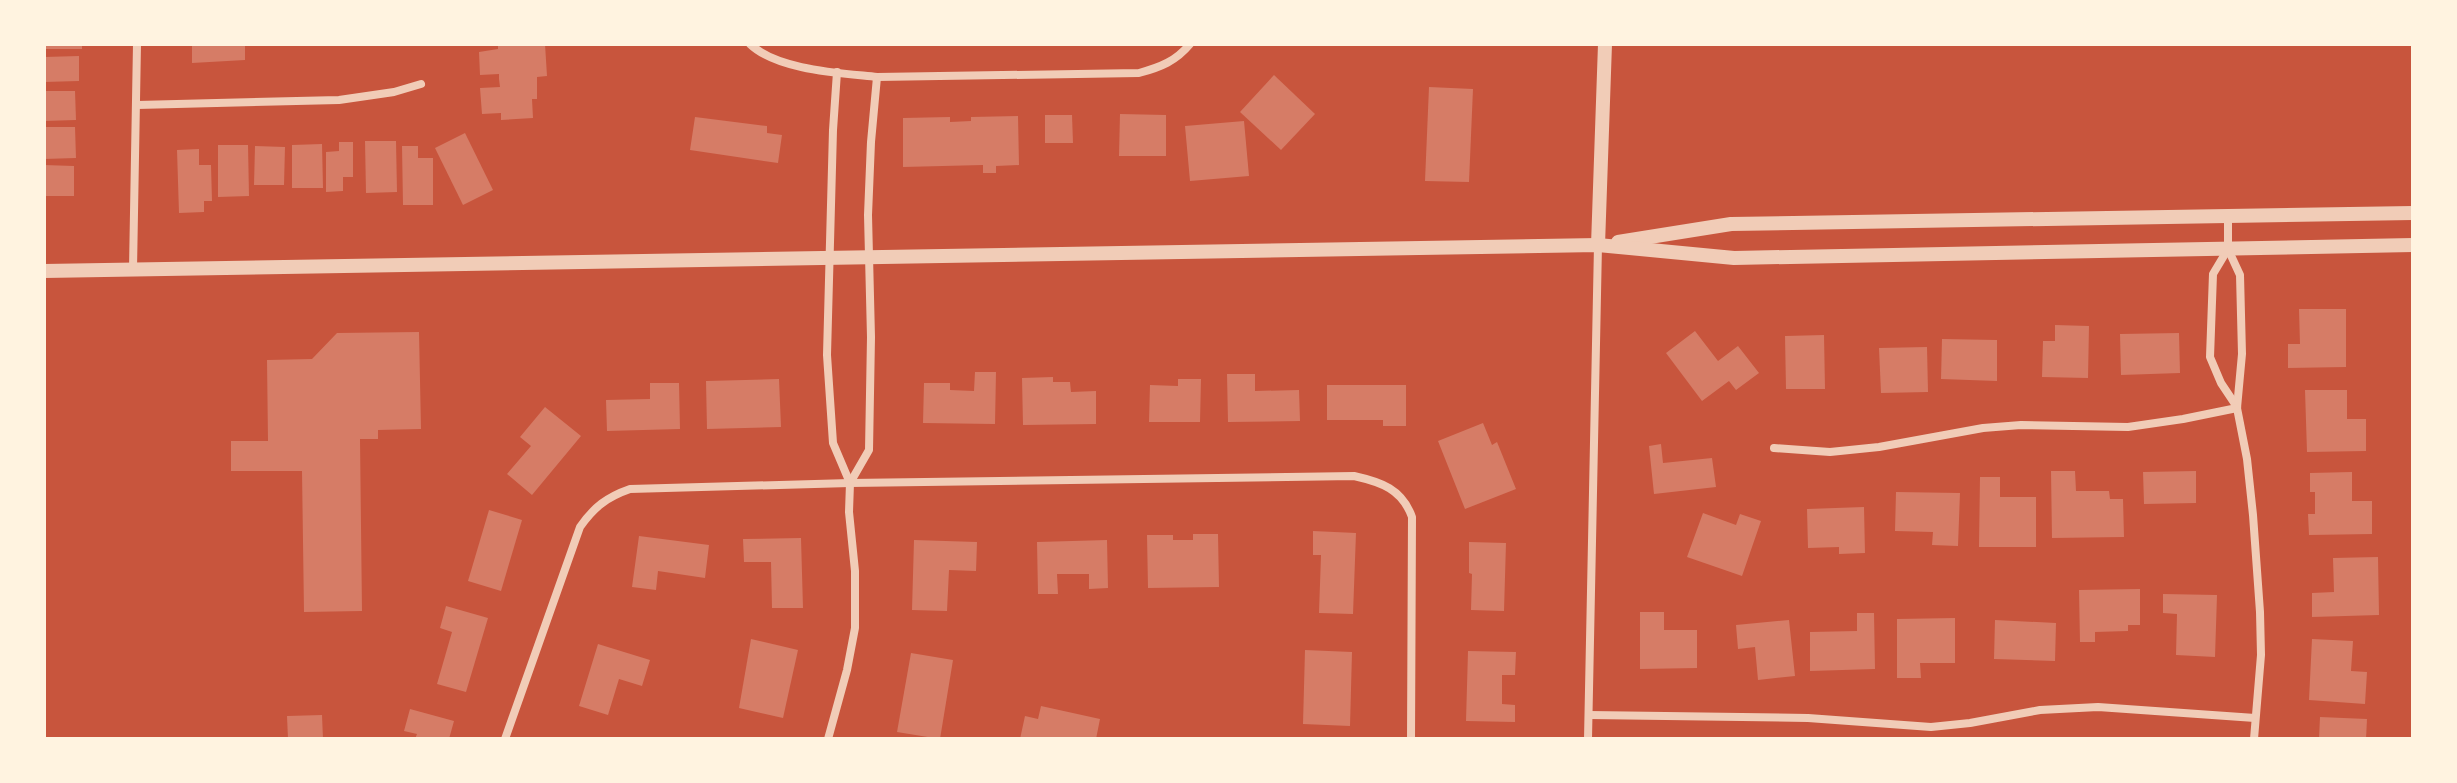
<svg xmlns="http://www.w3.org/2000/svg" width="2457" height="783" font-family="'Open Sans',sans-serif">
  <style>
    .building { fill: #d67c66 }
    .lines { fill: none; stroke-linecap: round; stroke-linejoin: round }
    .minor { stroke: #f1ccb7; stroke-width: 8 }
    .tertiary { stroke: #f1ccb7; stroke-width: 14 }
  </style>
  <rect width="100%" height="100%" fill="#c8553d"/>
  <g class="building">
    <rect x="44" y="44" width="38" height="5"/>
    <path d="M192,44H245V60L192,63Z"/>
    <path d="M498,44H545L547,76L537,77V99H532L533,118L501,120V113L482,114L480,88L500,87L499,79V74L480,75L479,52L498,49Z"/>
    <path d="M79,56V81L44,82V57Z"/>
    <path d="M1274,75L1315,114L1281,150L1240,112Z"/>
    <path d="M1429,87L1473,89L1469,182L1425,181Z"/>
    <path d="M44,91H75L76,120L44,121Z"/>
    <path d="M1120,114L1166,115V156H1119Z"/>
    <path d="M1045,115H1072L1073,143H1045Z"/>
    <path d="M1018,116L1019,165L996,166V173H983V165L903,167V118L950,117V122L971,121V117Z"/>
    <path d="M695,117L767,126V133L782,135L778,163L690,150Z"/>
    <path d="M1244,121L1249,176L1190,181L1185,126Z"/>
    <path d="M44,127H75L76,158L44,159Z"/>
    <path d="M465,133L493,190L463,205L435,148Z"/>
    <path d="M365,141H396L397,192L366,193Z"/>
    <path d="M339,142H353V177H343V191L326,192V152L339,151Z"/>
    <path d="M322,144L323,188H292V145Z"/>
    <path d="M218,145H248L249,196L218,197Z"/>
    <path d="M255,146L285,147L284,185H254Z"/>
    <path d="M402,146H418V158H433V205H403Z"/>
    <path d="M199,149V165H211L212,201H204V212L179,213L177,150Z"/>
    <path d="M44,165L74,166V196H44Z"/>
    <path d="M2299,309H2346V367L2288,368V344H2300Z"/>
    <path d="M2055,325L2089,326L2088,378L2042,377L2043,341H2055Z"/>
    <path d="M1695,331L1718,361L1738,346L1759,373L1736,390L1729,381L1702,401L1666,353Z"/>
    <path d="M419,332L421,429L378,430V439H360L362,611L304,612L302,471H231V441H268L267,360L312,359L337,333Z"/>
    <path d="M2179,333L2180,373L2121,375L2120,334Z"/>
    <path d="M1824,335L1825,389H1786L1785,336Z"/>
    <path d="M1942,339L1997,340V381L1941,379Z"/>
    <path d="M1927,347L1928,392L1881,393L1879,348Z"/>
    <path d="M975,372H996L995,424L923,423L924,383H950V390L974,391Z"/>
    <path d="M1227,374H1255V391L1299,390L1300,421L1228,422Z"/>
    <path d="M1053,377V382H1070L1071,392L1096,391V424L1023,425L1022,378Z"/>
    <path d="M779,379L781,427L707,429L706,381Z"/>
    <path d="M1178,379H1201L1200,422H1149L1150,385L1178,386Z"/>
    <path d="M650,383H679L680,429L607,431L606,400L650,399Z"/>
    <path d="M1327,385H1406V426H1383V420H1327Z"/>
    <path d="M2305,390H2347V419H2366V451L2307,452Z"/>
    <path d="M545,407L581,436L532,495L507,474L531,446L520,437Z"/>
    <path d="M1483,423L1492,445L1497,442L1516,489L1465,509L1438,441Z"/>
    <path d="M1661,444L1663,463L1712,458L1716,487L1654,494L1649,446Z"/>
    <path d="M2051,471H2075L2076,491H2109L2110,499H2123L2124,537L2052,538Z"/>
    <path d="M2196,471V503L2144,504L2143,472Z"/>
    <path d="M2352,472V501H2372V534L2309,535L2308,514H2315V492H2310V473Z"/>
    <path d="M1980,477H2000V497H2036V547H1979Z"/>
    <path d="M1896,492L1960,493L1958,546L1932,545L1933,532L1895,531Z"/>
    <path d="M1864,507L1865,553L1839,554V547L1808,548L1807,509Z"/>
    <path d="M489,510L522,520L501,591L468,581Z"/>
    <path d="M1703,513L1736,525L1740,514L1761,521L1742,576L1687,557Z"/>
    <path d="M1313,531L1356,533L1353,614L1319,613L1321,555H1313Z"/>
    <path d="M1193,534H1218L1219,587L1148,588L1147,535H1173V540H1193Z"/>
    <path d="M639,536L709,545L705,578L658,571L656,590L632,587Z"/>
    <path d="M801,538L803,608H772L771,562H744L743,539Z"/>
    <path d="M914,540L977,542L976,571L949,570L947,611L912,610Z"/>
    <path d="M1107,540L1108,588L1089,589V574H1057L1058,594H1038L1037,542Z"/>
    <path d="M1469,542L1506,543L1504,611L1471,610L1472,574L1469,573Z"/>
    <path d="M2378,557L2379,615L2312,617V593L2334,592L2333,558Z"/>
    <path d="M2140,589V625H2128V631L2095,632V642H2080L2079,590Z"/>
    <path d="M2163,594L2217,595L2215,657L2176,655L2177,614L2163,613Z"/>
    <path d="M446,606L488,618L466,692L437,684L452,632L440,628Z"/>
    <path d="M1640,612H1664V630H1697V668L1640,669Z"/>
    <path d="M1857,613H1874L1875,669L1810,671V632L1857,631Z"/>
    <path d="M1955,618V663H1920L1921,678H1897V619Z"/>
    <path d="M1789,620L1795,676L1758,680L1755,647L1738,649L1736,625Z"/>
    <path d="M1995,620L2056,623L2055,661L1994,659Z"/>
    <path d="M751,639L798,650L783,718L739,708Z"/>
    <path d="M2312,639L2353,641L2351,671L2367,672L2365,704L2309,700Z"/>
    <path d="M598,644L650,660L642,686L619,679L608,715L579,706Z"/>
    <path d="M1305,650L1352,652L1350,726L1303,724Z"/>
    <path d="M1468,651L1516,652L1515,675H1502V704L1515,705V722L1466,721Z"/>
    <path d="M911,653L953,660L940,739L897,732Z"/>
    <path d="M1041,706L1100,719L1096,739H1020L1025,716L1038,719Z"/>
    <path d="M410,709L454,721L449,739H415L417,734L404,731Z"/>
    <path d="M322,715L323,739H288L287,716Z"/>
    <path d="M2320,717L2367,719L2366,739H2319Z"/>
  </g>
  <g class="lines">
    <g class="minor">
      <path d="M750,44C777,70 840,73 877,77L1139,73C1161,67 1176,61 1190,44"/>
      <path d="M137,105L339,100L394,92L421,84"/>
      <path d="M2228,216V249L2240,275L2242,354L2237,408L2247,459L2253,515L2260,612L2261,655L2254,739"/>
      <path d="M2228,249L2213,274L2210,357L2221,383L2237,407"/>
      <path d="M133,269L137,44"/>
      <path d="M1774,448L1830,452L1879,447L1983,428L2021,425L2128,427L2183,419L2237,408"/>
      <path d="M850,483L869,450L871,337L868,215L871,142L877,77"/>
      <path d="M1589,715L1808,718L1931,727L1970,723L2040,710L2098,707L2255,718"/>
      <path d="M505,739L580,527C594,507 607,497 630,489L850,483L1354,476C1381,482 1402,489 1412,517L1411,739"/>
      <path d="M828,739L847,670L855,628V571L849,512L850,483L833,443L827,355L833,130L837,72"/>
      <path d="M1588,739L1598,245"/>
    </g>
    <g class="tertiary">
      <path d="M1618,242L1731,224L2413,213"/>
      <path d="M1598,245L1605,44"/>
      <path d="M44,271L1598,245L1734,258L2413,245"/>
    </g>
  </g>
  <rect width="2457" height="783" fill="none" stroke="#fff3e0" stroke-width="92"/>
</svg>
